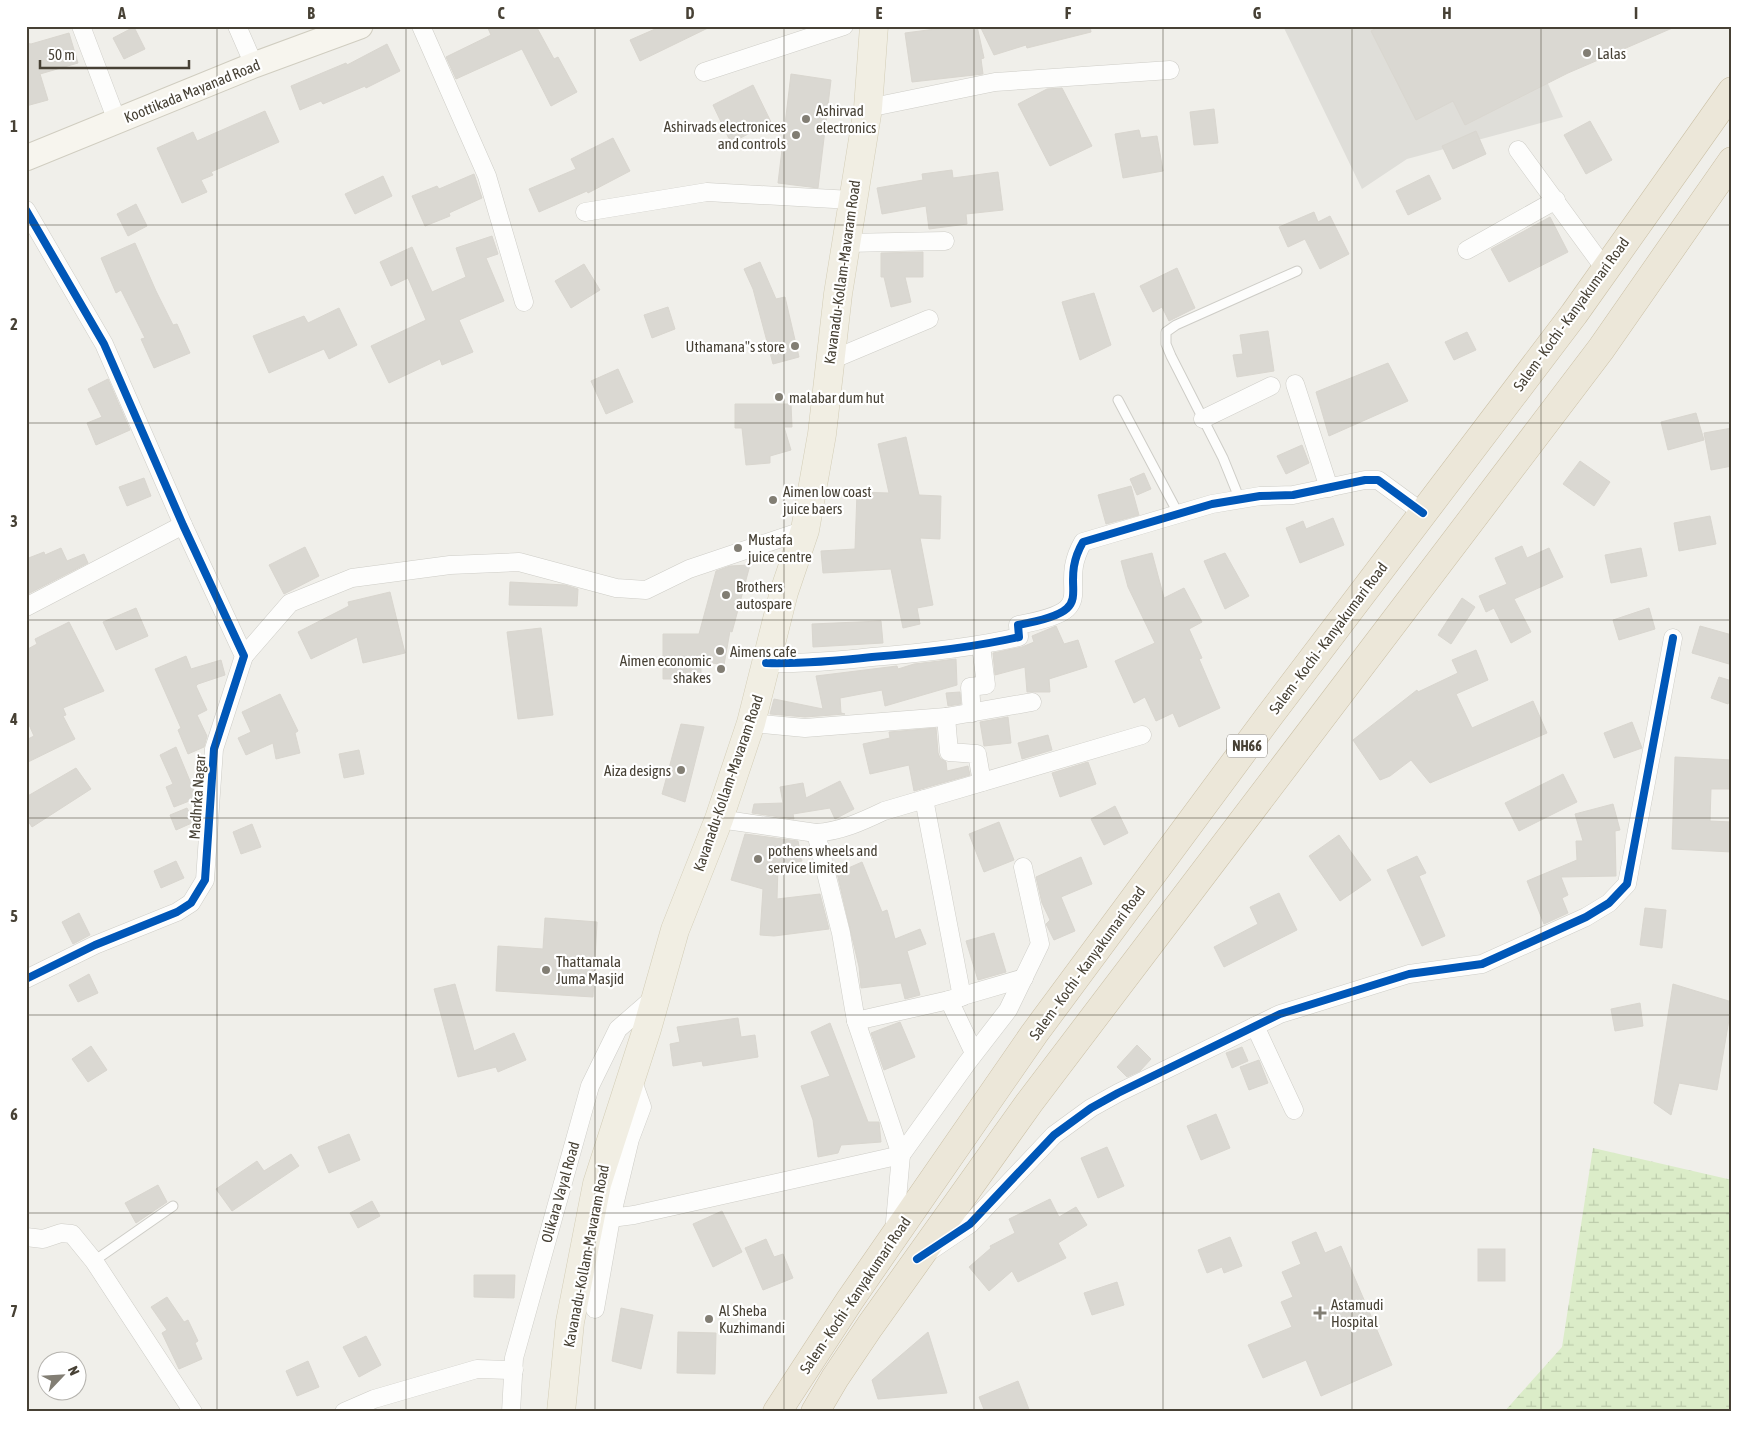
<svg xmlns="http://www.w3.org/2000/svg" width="1758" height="1438" font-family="'Asap Condensed',sans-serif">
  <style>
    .wetland { fill: url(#wetland-marsh) }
    .parking { fill: #dfded9 }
    .building { fill: #dad8d2; stroke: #d9d6cf }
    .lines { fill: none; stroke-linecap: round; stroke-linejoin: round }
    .lane-casing { stroke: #cecdc7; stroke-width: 11 }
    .street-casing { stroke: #cecdc7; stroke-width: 19 }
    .secondary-casing { stroke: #d0cdc0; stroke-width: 27 }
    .primary-casing { stroke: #d3cdb6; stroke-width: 29 }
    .highway-casing { stroke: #cabfa4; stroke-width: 29 }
    .lane { stroke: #fdfdfc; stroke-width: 9 }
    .street { stroke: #fdfdfc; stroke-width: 18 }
    .secondary { stroke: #f7f5ee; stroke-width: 25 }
    .primary { stroke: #f1eee3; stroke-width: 28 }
    .highway { stroke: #ece7d9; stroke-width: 28 }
    .cycleway-casing { stroke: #fff; stroke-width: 11 }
    .cycleway { stroke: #0057b8; stroke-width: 8 }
    .grid { fill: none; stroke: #474135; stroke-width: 1; stroke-opacity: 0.55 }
    .poi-dot { fill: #827e74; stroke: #fff; stroke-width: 2 }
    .labels { text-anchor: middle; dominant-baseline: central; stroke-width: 4.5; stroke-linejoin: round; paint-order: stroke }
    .shield { fill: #fff; stroke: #7e7a72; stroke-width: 1 }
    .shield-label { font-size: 14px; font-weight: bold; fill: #474135 }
    .poi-label { font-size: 15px; fill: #474135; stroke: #fff; text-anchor: start }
    .street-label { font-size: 15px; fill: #474135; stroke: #fff }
    .neatline { fill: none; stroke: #474135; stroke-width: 2 }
    .grid-label { font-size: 16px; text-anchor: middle; font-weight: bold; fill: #474135 }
  </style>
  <defs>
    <pattern id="wetland-marsh" width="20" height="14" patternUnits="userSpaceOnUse" patternTransform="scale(1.25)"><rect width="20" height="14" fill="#dbecc8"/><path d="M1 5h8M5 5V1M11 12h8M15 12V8" fill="none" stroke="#bdccac"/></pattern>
  </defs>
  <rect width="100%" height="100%" fill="#f0efea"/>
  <path class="wetland" d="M1593,1148L1732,1180V1412H1504L1562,1347Z"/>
  <path class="parking" d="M1283,26H1522L1563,117L1407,159L1362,189Z"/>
  <g class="building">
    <path d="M487,26H536L554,59L558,57L577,92L551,106L522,49L456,79L446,57L491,35Z"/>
    <path d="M662,26H712L640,61L630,40Z"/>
    <path d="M943,26H977L984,58L981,59L983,74L912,82L905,33L943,28Z"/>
    <path d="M980,26H1090L1091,32L1027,48L1026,45L994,55Z"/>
    <path d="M1380,26H1677L1568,73L1465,125L1453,101L1416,120L1371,31Z"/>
    <path d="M134,27L145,49L124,59L113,38Z"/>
    <path d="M69,33L78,63L40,74L48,100L26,106V43L31,44Z"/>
    <path d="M387,44L400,71L366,88L365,86L323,104L321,101L300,110L291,86L346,63L347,65Z"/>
    <path d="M791,74L831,80L818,188L778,183Z"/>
    <path d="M753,85L771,122L731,143L713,105Z"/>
    <path d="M1062,88L1092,146L1050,166L1018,104L1047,89Z"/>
    <path d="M1214,109L1218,143L1194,145L1190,112Z"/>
    <path d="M265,111L279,142L211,172L213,175L201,180L207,192L182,203L157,148L193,132L197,141Z"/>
    <path d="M1590,121L1612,160L1586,174L1564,135Z"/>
    <path d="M1139,130L1141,138L1157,136L1163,171L1123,178L1115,134Z"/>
    <path d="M1476,131L1486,154L1453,169L1442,146Z"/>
    <path d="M613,138L630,171L588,193L587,191L539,212L529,189L576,169L571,159Z"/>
    <path d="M952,170L953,178L998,172L1003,210L966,214L967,224L929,229L926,206L882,214L877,188L923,180L922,174Z"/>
    <path d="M474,174L482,198L449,213L450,216L425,226L412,196L437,186L439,189Z"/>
    <path d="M1429,175L1441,199L1408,215L1396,191Z"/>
    <path d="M383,176L392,196L355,214L345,194Z"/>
    <path d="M136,204L147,226L128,236L117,214Z"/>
    <path d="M1314,212L1318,222L1330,216L1349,254L1320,269L1305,239L1288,247L1279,227Z"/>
    <path d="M1550,217L1568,252L1509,282L1491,249Z"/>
    <path d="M492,236L498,254L486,258L504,301L459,320L473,352L442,365L440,359L389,383L371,346L426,320L408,278L391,286L380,262L412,247L432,292L466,277L456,248Z"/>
    <path d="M135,243L156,291L173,325L177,324L190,353L154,368L141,339L145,338L121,290L116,293L101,258Z"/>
    <path d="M923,252V277H905L911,302L891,307L884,277H881V253Z"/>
    <path d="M760,262L776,299L785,297L799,357L773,364L753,289L744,269Z"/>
    <path d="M584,264L600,290L571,308L555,281Z"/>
    <path d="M1177,268L1195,308L1169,321L1162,307L1153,312L1140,286Z"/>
    <path d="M1094,293L1111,345L1080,360L1062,302Z"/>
    <path d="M668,307L675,329L652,338L644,315Z"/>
    <path d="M339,308L357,345L329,359L324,349L269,373L253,336L304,316L308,323Z"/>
    <path d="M1268,331L1274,371L1237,377L1233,355L1243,354L1240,335Z"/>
    <path d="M1467,332L1476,350L1454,360L1445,342Z"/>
    <path d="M1388,363L1408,401L1329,436L1316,392Z"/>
    <path d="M618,369L633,402L606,414L591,381Z"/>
    <path d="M108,379L130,430L96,445L87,423L102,417L88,389Z"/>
    <path d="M735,404H791L792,427H784L791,450L770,456V463L746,465L742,428H735Z"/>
    <path d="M1696,413L1704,440L1668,450L1661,422Z"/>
    <path d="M1732,428V466L1711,470L1704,433Z"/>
    <path d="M906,437L919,495L941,496L940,539L920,538L933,605L917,608L920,624L903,628L891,569L823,573L821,551L855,549L857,492L889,493L878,444Z"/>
    <path d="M1302,445L1309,463L1286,474L1277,456Z"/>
    <path d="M1580,461L1610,482L1594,506L1563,484Z"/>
    <path d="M1144,473L1151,489L1137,495L1130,479Z"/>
    <path d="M144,478L151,496L127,506L119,487Z"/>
    <path d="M1131,486L1139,515L1106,524L1098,495Z"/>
    <path d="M1710,516L1716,544L1679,551L1674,523Z"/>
    <path d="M1333,518L1344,545L1300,563L1286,528L1303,521L1306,529Z"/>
    <path d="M1522,546L1527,558L1549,548L1563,577L1514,599L1531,632L1511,643L1494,608L1486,612L1479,596L1507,584L1495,558Z"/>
    <path d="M305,547L319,576L284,594L269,565Z"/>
    <path d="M61,548L67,561L84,554L88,563L26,595V559L44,552L45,555Z"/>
    <path d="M1641,548L1647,576L1611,583L1605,555Z"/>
    <path d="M1152,553L1164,598L1184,588L1202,622L1189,629L1202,658L1199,659L1220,708L1179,727L1173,713L1156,721L1145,697L1134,703L1115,661L1155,643L1128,587L1121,561Z"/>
    <path d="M1225,553L1249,596L1225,609L1204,561Z"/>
    <path d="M750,565L732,632L730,631L724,665L701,661V679H663V634H699L716,571L730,566Z"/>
    <path d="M510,582L565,585L578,589L577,606L509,605Z"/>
    <path d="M390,592L405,653L363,663L357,637L311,659L298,632L349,606L348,602Z"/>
    <path d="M1462,598L1475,607L1451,644L1438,635Z"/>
    <path d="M136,608L148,636L116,650L103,622Z"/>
    <path d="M1649,608L1655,629L1619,640L1613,620Z"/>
    <path d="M881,621L883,643L813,647L812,624Z"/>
    <path d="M69,622L104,691L63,708L66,715L63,716L75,739L26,763V740L34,736L26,718V650L37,644L35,639Z"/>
    <path d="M1056,626L1064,644L1078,640L1087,667L1049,679L1050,692H1027L1025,667L995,675L993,653L1022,647L1034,642L1032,636Z"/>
    <path d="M1700,626L1732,635V654L1729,664L1692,653Z"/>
    <path d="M541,628L553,715L518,719L507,632Z"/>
    <path d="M1476,650L1488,680L1456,694L1472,728L1533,701L1547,733L1430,783L1411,760L1390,776L1380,780L1353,740L1417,690L1418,692L1458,673L1452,660Z"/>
    <path d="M186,656L191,669L221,660L225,675L198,684L196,686L207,710L197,715L207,736L204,747L188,754L178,730L181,728L155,669Z"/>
    <path d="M956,659L957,685L885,706L882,690L840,698L841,713L845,714L805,717L770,714L774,699L823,709L816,676L897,666L898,669L914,664Z"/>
    <path d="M1719,677L1732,681V694L1728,704L1711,698Z"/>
    <path d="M960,692L961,704L948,706L946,693Z"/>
    <path d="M280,694L298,731L295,733L300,753L276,759L273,743L246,755L238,738L251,732L242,712Z"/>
    <path d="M1008,717L1011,743L984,746L980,722Z"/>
    <path d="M1632,722L1642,748L1614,758L1604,733Z"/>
    <path d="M681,724L704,727L685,802L662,794Z"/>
    <path d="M936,728L938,753L940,758L946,762L947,771L968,766L970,775L914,791L909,765L870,774L863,744L890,738L889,732Z"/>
    <path d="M1048,735L1052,750L1022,759L1018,743Z"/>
    <path d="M176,747L197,798L174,807L166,787L173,784L160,755Z"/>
    <path d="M359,750L364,774L344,778L339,754Z"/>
    <path d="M1675,757L1732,760V789H1711L1710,821L1732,822V852L1672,849Z"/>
    <path d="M1088,762L1096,784L1060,797L1052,773Z"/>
    <path d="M76,768L91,789L32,827L26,818V797Z"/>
    <path d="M1563,774L1577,802L1519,831L1505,803Z"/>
    <path d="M840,781L854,809L835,819L830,808L793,814L794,819L752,813L754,804L783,803L780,787L803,783L806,798Z"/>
    <path d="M1613,804L1620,830L1615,831L1616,876L1561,877L1568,895L1562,898L1568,913L1544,924L1527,881L1577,860L1576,841H1583L1575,814Z"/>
    <path d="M1115,806L1128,833L1104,845L1091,819Z"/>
    <path d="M187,808L194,822L176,830L170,815Z"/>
    <path d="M999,822L1014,860L984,872L969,834Z"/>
    <path d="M252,824L261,847L241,854L233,832Z"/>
    <path d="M745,834L798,841L802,861L778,866L777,899L820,894L829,929L774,936L760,935L763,889L731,880Z"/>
    <path d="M1339,835L1371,880L1340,901L1309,856Z"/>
    <path d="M1417,856L1426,873L1419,876L1445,936L1422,946L1387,870Z"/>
    <path d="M1081,857L1092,884L1061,897L1075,931L1054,940L1046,924L1050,920L1042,903L1036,877Z"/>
    <path d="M176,861L184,878L161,888L154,871Z"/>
    <path d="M862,862L882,912L887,910L895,939L920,929L926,944L907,951L920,995L905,999L901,983L861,988L859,967L837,873Z"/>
    <path d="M1279,893L1297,930L1224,967L1214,947L1258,924L1250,907Z"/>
    <path d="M1645,908L1666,910L1662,948L1640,945Z"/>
    <path d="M79,913L90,935L73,944L62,922Z"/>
    <path d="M545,918L597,922L593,997L496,991L498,946L543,949Z"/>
    <path d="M994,933L1006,972L978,980L966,941Z"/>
    <path d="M89,974L98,993L78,1002L69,985Z"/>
    <path d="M455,984L474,1051L514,1033L526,1060L498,1072L496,1067L458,1077L434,989Z"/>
    <path d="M1673,984L1732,1002L1717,1090L1679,1083L1671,1115L1654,1103Z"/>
    <path d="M1640,1003L1643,1026L1615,1031L1611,1009Z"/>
    <path d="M738,1018L741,1037L755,1035L758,1057L703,1066L702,1061L673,1066L670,1044L680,1042L677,1027Z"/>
    <path d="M900,1022L915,1057L884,1070L871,1033Z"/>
    <path d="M830,1023L868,1122H879L881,1142L841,1145L838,1153L818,1157L813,1120L801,1086L830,1076L811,1032Z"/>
    <path d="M1137,1045L1151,1059L1140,1071L1127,1077L1117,1067Z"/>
    <path d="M91,1046L107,1070L88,1082L72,1059Z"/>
    <path d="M1242,1047L1248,1061L1232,1068L1226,1053Z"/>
    <path d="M1259,1060L1268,1083L1249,1090L1240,1067Z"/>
    <path d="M1216,1114L1230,1148L1201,1160L1187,1126Z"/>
    <path d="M349,1134L360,1160L329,1173L318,1147Z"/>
    <path d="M1107,1147L1124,1186L1098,1198L1081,1158Z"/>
    <path d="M291,1154L299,1166L232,1211L216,1189L257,1161L264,1171Z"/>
    <path d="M158,1185L167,1202L136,1223L125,1203Z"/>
    <path d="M1050,1199L1059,1217L1076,1207L1087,1225L1058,1243L1066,1258L1018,1282L1012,1271L989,1291L969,1267L991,1248L990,1246L1015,1233L1009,1219Z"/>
    <path d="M372,1201L380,1216L358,1228L350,1213Z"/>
    <path d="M722,1211L742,1252L713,1267L693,1224Z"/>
    <path d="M1316,1232L1325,1253L1341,1246L1392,1365L1321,1396L1306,1360L1263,1378L1248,1345L1292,1327L1281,1302L1293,1297L1282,1272L1301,1264L1292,1242Z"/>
    <path d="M1230,1237L1242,1266L1224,1273L1222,1267L1207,1273L1198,1250Z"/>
    <path d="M766,1239L774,1257L783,1254L793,1278L763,1290L745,1248Z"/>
    <rect x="1478" y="1249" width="27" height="32"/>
    <path d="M474,1275H515L514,1298L474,1297Z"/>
    <path d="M1117,1282L1124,1305L1092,1315L1084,1293Z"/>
    <path d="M167,1297L184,1322L188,1320L198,1341L195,1343L202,1359L179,1369L162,1333L167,1330L151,1307Z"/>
    <path d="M621,1308L653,1315L641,1369L612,1361Z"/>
    <path d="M678,1332L716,1333L715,1374L677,1373Z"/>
    <path d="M928,1332L947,1393L878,1399L872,1380Z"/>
    <path d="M366,1336L381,1365L359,1377L343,1347Z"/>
    <path d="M308,1361L319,1387L297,1396L286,1371Z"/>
    <path d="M1018,1381L1030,1412H985L979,1397Z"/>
  </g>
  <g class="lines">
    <defs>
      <g id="lane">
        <path d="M1118,400L1178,513"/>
        <path d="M1240,500L1223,458L1171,356L1166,344V332L1176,325L1297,271"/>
        <path d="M94,1261L173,1206"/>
      </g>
      <g id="street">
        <path d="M81,26L117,121"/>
        <path d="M237,26L254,65"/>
        <path d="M421,26L487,176L524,302"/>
        <path d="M704,72L844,26"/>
        <path d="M868,108L995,82L1170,70"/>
        <path d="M1518,150L1605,269"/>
        <path d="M26,210L104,344L183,525L244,656L214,749L205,880L191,903L177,912L95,945L26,979"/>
        <path d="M585,212L707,192L852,200"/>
        <path d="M845,243L945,241"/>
        <path d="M1467,250L1556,200"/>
        <path d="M829,361L929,319"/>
        <path d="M1295,384L1329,488"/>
        <path d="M1203,419L1271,386"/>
        <path d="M26,607L183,525"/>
        <path d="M244,656L290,603L352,578L450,565L519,562L616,588L646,590L689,569L805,530"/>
        <path d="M766,663C801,664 836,661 872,657C922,653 971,648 1019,637L1018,625C1107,609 1054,592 1083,542L1212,504L1260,496L1293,495L1365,480H1378L1423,513"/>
        <path d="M972,713L970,687L986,685L981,646"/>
        <path d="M946,717L949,752L977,754L982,782"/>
        <path d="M751,723L805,728L946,717L1032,702"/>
        <path d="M924,799L962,997"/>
        <path d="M719,819L816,833C841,831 861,822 884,811L1142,735"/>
        <path d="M816,833L841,933L856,1021L901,1155L894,1233"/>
        <path d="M949,1000L974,1053"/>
        <path d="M856,1021L949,1000L1024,978"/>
        <path d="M1255,1026L1294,1110"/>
        <path d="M631,1076L642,1107L630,1139L611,1218L634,1215L901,1155L967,1063L1008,1010L1040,944L1023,867"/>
        <path d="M26,1237L43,1239L61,1233L72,1234L94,1261L193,1412"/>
        <path d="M930,1251L970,1224L1054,1135L1091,1108L1118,1093L1280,1014L1409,974L1482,964L1586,917L1609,903L1627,884L1673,638"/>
        <path d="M595,1309L611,1218"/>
        <path d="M344,1412L374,1399L477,1369L514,1370"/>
        <path d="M511,1412L514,1358L590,1086L618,1029L656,996"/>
      </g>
      <path id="secondary" d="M26,158L254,65L360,26"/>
      <path id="primary" d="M561,1412L570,1322L597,1184L647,1029L675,930L719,819L751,723L784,592L805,530L822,434L838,294L868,108L874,26"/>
      <g id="highway">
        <path d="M777,1412L850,1300L1034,1034L1267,719L1574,314L1732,91"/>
        <path d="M815,1412L835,1378L870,1326L1029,1103L1601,349L1732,161"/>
      </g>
    </defs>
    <use href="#lane" class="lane-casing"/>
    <use href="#street" class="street-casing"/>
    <use href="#secondary" class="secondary-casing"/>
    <use href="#primary" class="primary-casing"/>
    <use href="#highway" class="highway-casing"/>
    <use href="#lane" class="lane"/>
    <use href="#street" class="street"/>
    <use href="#secondary" class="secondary"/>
    <use href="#primary" class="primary"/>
    <use href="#highway" class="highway"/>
    <defs>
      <g id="cycleway">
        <path d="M26,210L104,344L183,525L244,656L214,749L205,880L191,903L177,912L95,945L26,979"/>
        <path d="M766,663C801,664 836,661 872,657C922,653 971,648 1019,637L1018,625C1107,609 1054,592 1083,542L1212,504L1260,496L1293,495L1365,480H1378L1423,513"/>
        <path d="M917,1259L970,1224L1054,1135L1091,1108L1118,1093L1280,1014L1409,974L1482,964L1586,917L1609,903L1627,884L1673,638"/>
      </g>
    </defs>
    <use href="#cycleway" class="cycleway-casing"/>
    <use href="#cycleway" class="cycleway"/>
  </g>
  <path class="grid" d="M217,26V1412M406,26V1412M595,26V1412M784,26V1412M974,26V1412M1163,26V1412M1352,26V1412M1541,26V1412M26,225H1732M26,423H1732M26,620H1732M26,818H1732M26,1015H1732M26,1213H1732"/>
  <g class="poi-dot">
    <circle cx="1587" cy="53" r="5"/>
    <circle cx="806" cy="119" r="5"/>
    <circle cx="796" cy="135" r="5"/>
    <circle cx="795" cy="346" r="5"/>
    <circle cx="779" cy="397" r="5"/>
    <circle cx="773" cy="500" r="5"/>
    <circle cx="738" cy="548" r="5"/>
    <circle cx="726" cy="595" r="5"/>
    <circle cx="720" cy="651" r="5"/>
    <circle cx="721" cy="669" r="5"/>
    <circle cx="681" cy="770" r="5"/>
    <circle cx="758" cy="859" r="5"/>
    <circle cx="546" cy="970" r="5"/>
    <path d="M1317.5 1305.5h5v5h5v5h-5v5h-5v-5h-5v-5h5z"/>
    <circle cx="709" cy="1319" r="5"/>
  </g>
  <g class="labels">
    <rect class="shield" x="1227" y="734.5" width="40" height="23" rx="4"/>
    <g class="shield-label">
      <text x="1247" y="746">NH66</text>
    </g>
    <g class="poi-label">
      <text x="1597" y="53">Lalas</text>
      <text x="816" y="110">Ashirvad<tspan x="816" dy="17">electronics</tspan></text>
      <text x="786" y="126" text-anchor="end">Ashirvads electronices<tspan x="786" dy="17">and controls</tspan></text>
      <text x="785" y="346" text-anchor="end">Uthamana"s store</text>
      <text x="789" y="397">malabar dum hut</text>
      <text x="783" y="491">Aimen low coast<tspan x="783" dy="17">juice baers</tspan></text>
      <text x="748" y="539">Mustafa<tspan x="748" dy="17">juice centre</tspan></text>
      <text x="736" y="586">Brothers<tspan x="736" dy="17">autospare</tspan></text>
      <text x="730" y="651">Aimens cafe</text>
      <text x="711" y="660" text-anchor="end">Aimen economic<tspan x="711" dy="17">shakes</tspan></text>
      <text x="671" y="770" text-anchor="end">Aiza designs</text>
      <text x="768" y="850">pothens wheels and<tspan x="768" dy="17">service limited</tspan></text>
      <text x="556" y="961">Thattamala<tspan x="556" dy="17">Juma Masjid</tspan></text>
      <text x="1331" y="1304">Astamudi<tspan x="1331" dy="17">Hospital</tspan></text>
      <text x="719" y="1310">Al Sheba<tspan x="719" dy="17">Kuzhimandi</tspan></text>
    </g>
    <g class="street-label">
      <text transform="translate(192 91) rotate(-22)">Koottikada Mayanad Road</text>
      <text transform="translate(842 272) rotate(-82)">Kavanadu-Kollam-Mavaram Road</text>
      <text transform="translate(1571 314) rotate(-54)">Salem - Kochi - Kanyakumari Road</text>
      <text transform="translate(1328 638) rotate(-53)">Salem - Kochi - Kanyakumari Road</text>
      <text transform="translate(728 783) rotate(-71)">Kavanadu-Kollam-Mavaram Road</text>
      <text transform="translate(197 797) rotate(-86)">Madhrka Nagar</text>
      <text transform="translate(1087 963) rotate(-54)">Salem - Kochi - Kanyakumari Road</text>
      <text transform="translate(560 1192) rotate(-74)">Olikara Vayal Road</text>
      <text transform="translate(586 1256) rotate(-79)">Kavanadu-Kollam-Mavaram Road</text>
      <text transform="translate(855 1295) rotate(-56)">Salem - Kochi - Kanyakumari Road</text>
    </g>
  </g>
  <rect width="1758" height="1438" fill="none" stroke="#ffffff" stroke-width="55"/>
  <g transform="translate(62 1376) rotate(65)"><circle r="24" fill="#ffffff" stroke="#b5b3ae"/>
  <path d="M0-4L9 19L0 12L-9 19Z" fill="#827e74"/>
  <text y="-8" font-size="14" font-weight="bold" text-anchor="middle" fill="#474135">N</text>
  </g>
  <path d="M40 60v8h149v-8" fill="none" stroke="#474135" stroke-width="2.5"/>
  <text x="48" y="60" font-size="15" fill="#474135" stroke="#ffffff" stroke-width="4" paint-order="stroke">50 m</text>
  <rect x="28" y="28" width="1702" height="1382" class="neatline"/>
  <g class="grid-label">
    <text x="122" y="19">A</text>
    <text x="311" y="19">B</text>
    <text x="501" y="19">C</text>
    <text x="690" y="19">D</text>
    <text x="879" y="19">E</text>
    <text x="1068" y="19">F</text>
    <text x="1257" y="19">G</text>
    <text x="1447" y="19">H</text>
    <text x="1636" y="19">I</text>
    <text x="14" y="132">1</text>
    <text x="14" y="330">2</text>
    <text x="14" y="527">3</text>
    <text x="14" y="725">4</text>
    <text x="14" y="922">5</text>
    <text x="14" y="1120">6</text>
    <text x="14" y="1317">7</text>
  </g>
</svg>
